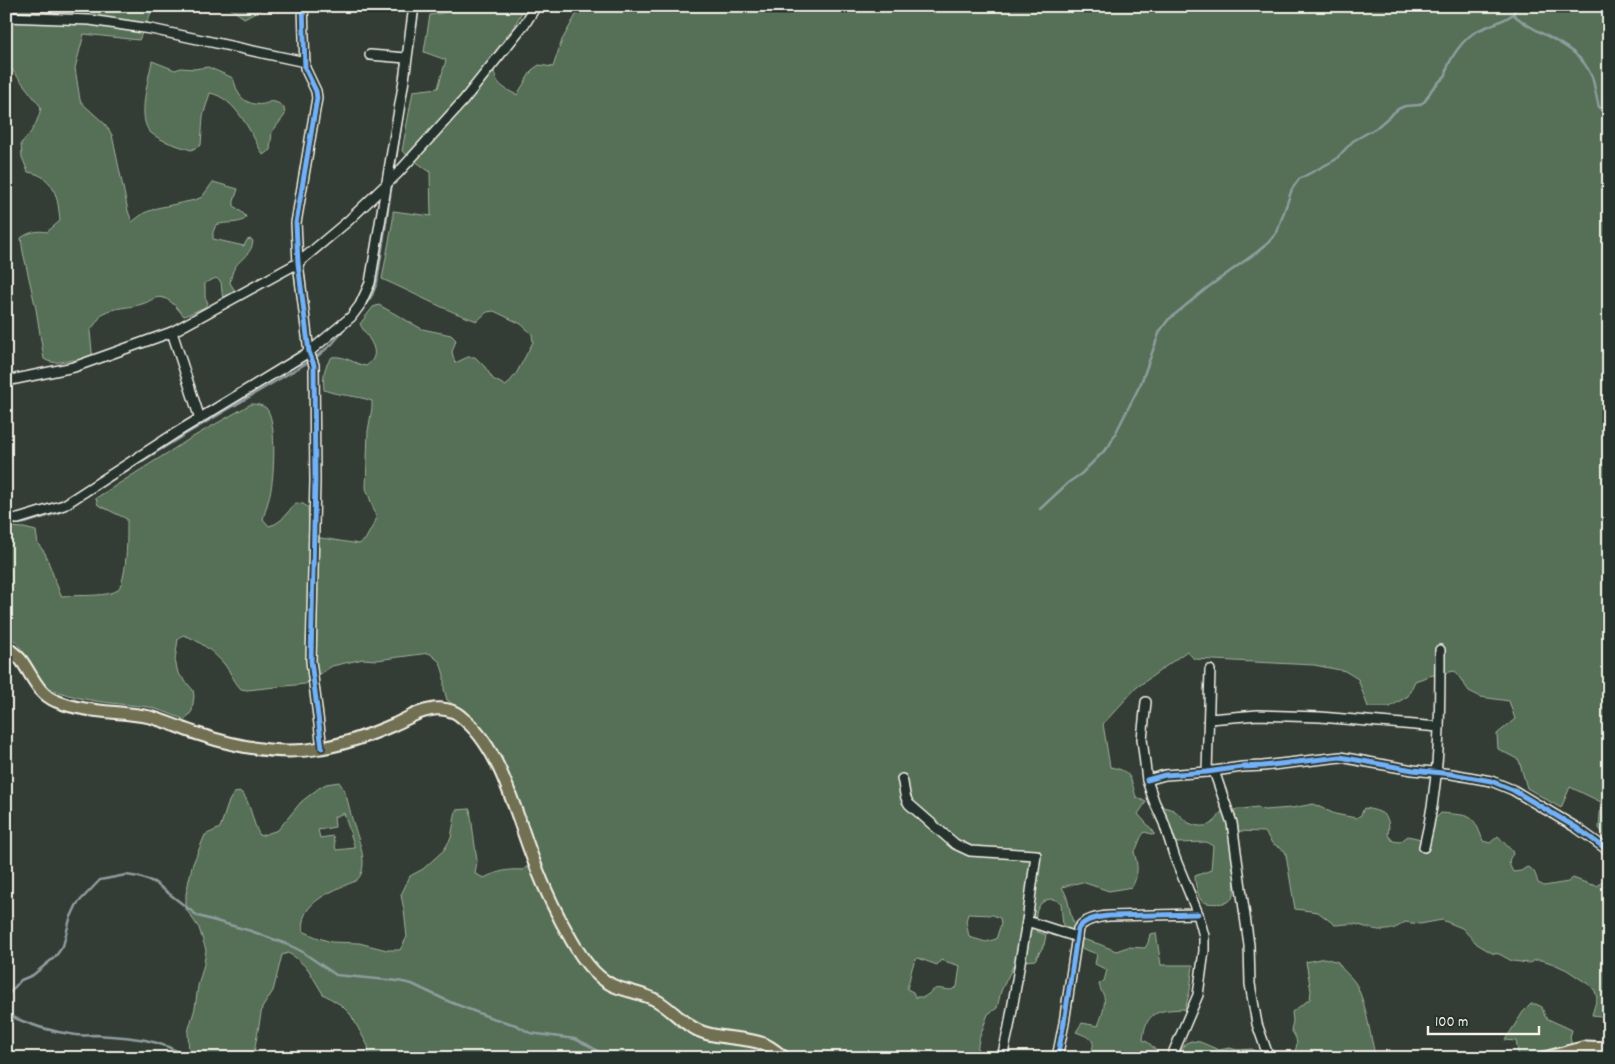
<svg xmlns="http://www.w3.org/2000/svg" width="1615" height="1064" font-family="Dekko,sans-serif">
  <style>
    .green { fill: #547056; stroke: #a4b09f; fill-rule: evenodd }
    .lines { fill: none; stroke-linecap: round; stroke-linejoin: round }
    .stream { stroke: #8f9c9f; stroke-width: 2.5 }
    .minor-casing { stroke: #f4f1e8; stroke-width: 12 }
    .major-casing { stroke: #f4f1e8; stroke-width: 15 }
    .minor { stroke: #26332d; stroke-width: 9 }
    .major { stroke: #716f52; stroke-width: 11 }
    .cycleway-casing { stroke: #26332d; stroke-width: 8 }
    .cycleway { stroke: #73b2f8; stroke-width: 5 }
  </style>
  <rect width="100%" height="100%" fill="#343d35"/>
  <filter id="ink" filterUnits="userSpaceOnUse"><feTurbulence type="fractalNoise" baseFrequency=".02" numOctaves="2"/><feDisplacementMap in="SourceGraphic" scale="10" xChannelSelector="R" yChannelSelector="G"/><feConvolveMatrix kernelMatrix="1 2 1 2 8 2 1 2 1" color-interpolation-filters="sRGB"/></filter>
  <g filter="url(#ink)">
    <g class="green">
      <path d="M6,6H154L139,40L84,34L75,68L80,100L84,105L105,124L112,135L128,211L132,222L144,213L157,208L195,200L202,197L213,182L238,189L234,201V206L245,215L246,218C239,225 227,221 216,225L213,232V239L244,246L247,240L251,239L253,241C252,254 241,258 235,267C232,272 231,277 230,283L241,300L228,306L223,302L221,282L216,278L205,283V297L208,303L205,307L187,315L184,316C177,309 174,302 164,298C155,295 150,302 142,304C130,308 115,307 103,313L90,331L93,362L89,367L79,363L76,360C64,360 55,366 44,359L36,309L23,252L21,238C29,232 38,230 47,232L60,221C58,198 55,176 28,172L22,157L21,143C31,135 39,120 41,107L10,67L6,54Z"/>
      <path d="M227,6H272V9L264,8L244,18Z"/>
      <path d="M454,6H525L515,25L491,57C496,80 494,84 517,95L532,70L539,65L553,67L562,40L581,6H1609V833L1605,836L1599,828L1601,802L1570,787L1561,808L1527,788L1519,760L1498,749L1497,734L1515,719L1509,701L1481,697L1469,691L1455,671L1429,676L1415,681L1408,696L1390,707H1368L1358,679L1345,671L1314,665L1194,659L1187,651L1136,688L1103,724L1110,767C1132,771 1130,777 1136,797L1146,802L1138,814L1154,832V835L1145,832C1139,837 1139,846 1134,852C1138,865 1139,874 1132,887L1109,891L1082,882L1062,887C1071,902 1068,914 1076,928L1069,932L1063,926L1061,903C1050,894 1038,902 1036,914C1035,919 1036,926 1036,931L1046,935L1044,945L1035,960L1015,962L1001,991L997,1008L988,1014L979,1039L976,1058H369L368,1046L351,1015L341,1005L323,994L308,969L295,957L288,953L282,955L273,991L262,1008L253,1058H189L188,1032L195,1008L198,986L204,964L206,950L199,928L186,909V894L192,866L205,835L220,828L229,801L234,793L241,792C251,801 252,823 260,836L278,830L301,802L319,788L326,784L339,782C348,793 349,811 354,825C358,839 367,859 361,874C358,882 350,883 343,886C324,895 299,906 303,931L316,937L331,942L359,943L387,950H400L407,937L404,910L401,895L410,876L423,869L444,850L451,838L456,810L470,809L477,861L475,874L484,878C498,871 509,869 523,870L537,857L501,762L503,758L473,719L447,700L444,689V675L440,662L429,653L377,660L363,659L332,666L305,684L247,690L241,689C234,682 231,673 225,665C215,653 198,639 183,635L178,639L175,660L178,673L193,690L194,696L192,711L185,720C176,716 166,712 156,709C148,706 139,706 130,705C102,702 74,700 48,687C31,678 28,647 6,634V527L24,528L36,531L38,544L45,553L61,596C74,595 106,597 116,591C128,584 127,532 127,519L98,505L96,498L191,438L251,404C256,404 262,405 266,408C277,419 274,474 271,489C269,499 266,509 263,519L269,526L275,524L281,520L296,503L303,504L308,507L309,529L308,536L359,544L365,540L376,520L375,513L366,488L368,431L372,408V401C356,395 339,396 324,390C323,377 323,368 332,357C345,355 354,364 366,366C385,353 367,338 360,324L373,307L379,305L422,329L451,335L456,340L452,352L455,363L468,357H475L485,367L493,379L506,386L516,374L533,342L532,334L521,324L494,311L487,312L477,321C444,310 414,293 382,279L393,220V211L431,216L430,172L402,151L413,91L438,88L446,60L424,52L430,15L454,11ZM344,813L355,848L336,850L333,836L320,838L318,830L335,827L334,817ZM968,914L993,915L1000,918L1001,924L996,939L986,942L969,937L966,921ZM918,958L937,965L941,960L960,966L957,987L951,990C931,988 940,986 924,997H915L913,992L907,989C910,979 911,969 915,960Z"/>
      <path d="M152,61L175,70L181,68L194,69L208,67L233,78C235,84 237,92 241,97C249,105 262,107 271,101L278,103L284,108L285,115L272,132L270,150L263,155C251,133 236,98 210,93L203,116L201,145L191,150C179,146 162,142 151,133C136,120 149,78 152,61Z"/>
      <path d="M1313,804L1335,814L1356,818L1361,815L1364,808C1381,811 1392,814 1388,835L1393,841L1400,842L1408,836L1430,841L1435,819L1441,813C1470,816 1473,812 1483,841L1490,843L1498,836L1512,851L1513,854C1507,861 1509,864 1513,872L1521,871L1527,867C1535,869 1536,876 1538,883L1544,886L1568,882L1573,878L1589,884L1598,886L1607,875L1609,869V1017L1592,1015L1597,998L1595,991L1591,986L1567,970L1554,964L1542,960H1536L1529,963L1512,961L1499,954L1492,953L1477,944L1462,928L1442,920L1420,924L1405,922C1387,936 1374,929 1355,924C1350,923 1341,925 1335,925L1318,912L1295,909L1286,855L1285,851L1272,843L1265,832L1239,831L1233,844L1235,864L1234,896C1232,898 1230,901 1228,902C1222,904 1204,905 1201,900C1197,894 1195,883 1195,876L1211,870L1213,846L1206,842L1177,843L1165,815L1163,807C1167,808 1172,809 1175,811C1179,814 1183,819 1187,822C1202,830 1215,826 1221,812L1257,807L1264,810L1292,808Z"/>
      <path d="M1156,933L1161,965H1193L1190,990L1185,1009C1159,1010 1145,1011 1143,1040L1149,1043L1161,1056L1178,1055L1186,1043L1191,1041L1200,1042L1219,1050L1230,1048L1237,1050L1252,1049L1270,1058H1088C1098,1040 1093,1039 1076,1032L1082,1023L1098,1026C1101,1018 1106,1005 1104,996C1102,992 1100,989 1099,984L1104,981L1107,970L1095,964L1097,954L1081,948L1082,939L1099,944L1116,951L1128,947L1145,948L1148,943L1150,934Z"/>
      <path d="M1324,958L1338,962C1342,971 1352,976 1357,986C1368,1010 1369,1033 1376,1058H1292C1298,1045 1299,1041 1291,1030L1293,1021L1292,1012L1310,999L1311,991L1306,962Z"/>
      <path d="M1531,1004H1536L1542,1007L1545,1017L1548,1019L1572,1030L1570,1037L1574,1055L1585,1058H1519L1516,1041L1505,1040L1523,1012Z"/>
    </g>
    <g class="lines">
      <g class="stream">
        <path d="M1517,6L1513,14C1537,37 1578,42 1592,77C1595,86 1596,97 1599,107L1609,114"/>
        <path d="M416,27L419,6"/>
        <path d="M394,173L403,112"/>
        <path d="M363,308L372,295L377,282L392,183"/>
        <path d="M315,358L332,344L351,322"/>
        <path d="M1040,509L1069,482L1081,474L1109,446L1141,383L1160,331L1168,320L1207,288L1257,252L1268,243L1277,232L1292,189L1299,179L1335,160L1353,141L1376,128L1398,109L1405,106L1419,105L1425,101L1432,89L1446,75C1447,60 1464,38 1477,31C1489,25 1503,22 1513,14"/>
        <path d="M6,525L25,523L60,512L184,435L310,361"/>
        <path d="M6,997L21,980L33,975L55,957L63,946L70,919L77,904L100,880L126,875L139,877L154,882L198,916L251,931L289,945L301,951L336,975L398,981L412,984L450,1002L489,1017L516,1025L530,1033L575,1039L588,1045L601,1053L627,1058"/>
        <path d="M6,1014C29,1025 52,1032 76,1035C83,1036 89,1035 96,1035C131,1037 158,1038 189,1058"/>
      </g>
      <defs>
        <g id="minor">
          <path d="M303,6L305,68L316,91L317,98L296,223L298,263L309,352L314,365L315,481L311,661L322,748"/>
          <path d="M6,17L90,20L151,29L305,62"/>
          <path d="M370,55L406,58"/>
          <path d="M172,332L200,419"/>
          <path d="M6,381L74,367L172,332L298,263L348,221L398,173L463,101L526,22L536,6"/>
          <path d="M6,518L18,519L64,505L174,434L309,352L351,317L360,305L370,283L404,80L414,6"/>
          <path d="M1146,702L1142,739L1147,780L1154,801L1164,823L1175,858L1198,914L1204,936V951L1198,995L1171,1058"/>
          <path d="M1209,719L1258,715L1320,717L1439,727"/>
          <path d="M1214,771L1232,823L1249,945L1250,984L1257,1024L1269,1058"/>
          <path d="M1207,772L1210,670"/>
          <path d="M902,779C905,787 903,796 909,804L955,844L970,851L1036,855L1027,921"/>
          <path d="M1147,780L1165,775L1207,772L1242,767L1263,766L1340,757L1413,770L1452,774L1491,781L1513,790L1577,828L1609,851"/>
          <path d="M1424,847C1440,783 1440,717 1440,650"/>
          <path d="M1002,1058L1009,1027L1027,921L1077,937"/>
          <path d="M1057,1058L1064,1023L1078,929C1084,919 1098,917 1109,916L1198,914"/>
        </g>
        <g id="major">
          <path d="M6,647C11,651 17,655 21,660C32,675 38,694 56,701C84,713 121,711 150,717C166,721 182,729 198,734C237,747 280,756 321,748C346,744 370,735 393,725C405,720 416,712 429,710C437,708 447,709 454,712C459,714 462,718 466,721C503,753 517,820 535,864C545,890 558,917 572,941C582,958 594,976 612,985C627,992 645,993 659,1002C675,1012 687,1028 705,1033C724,1039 745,1037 764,1044C771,1047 778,1053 785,1058"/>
          <path d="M1544,1058L1586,1047L1609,1048"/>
        </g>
      </defs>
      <use href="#minor" class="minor-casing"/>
      <use href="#major" class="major-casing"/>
      <use href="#minor" class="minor"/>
      <use href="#major" class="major"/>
      <defs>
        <g id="cycleway">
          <path d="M303,6L305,68L316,91L317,98L296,223L298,263L309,352L314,365L315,481L311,661L322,748"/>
          <path d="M1147,780L1165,775L1207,772L1242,767L1263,766L1340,757L1413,770L1452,774L1491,781L1513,790L1577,828L1609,851"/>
          <path d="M1057,1058L1064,1023L1078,929C1084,919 1098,917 1109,916L1198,914"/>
        </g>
      </defs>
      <use href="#cycleway" class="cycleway-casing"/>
      <use href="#cycleway" class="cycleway"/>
    </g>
  </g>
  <rect width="1615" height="1064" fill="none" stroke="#26332d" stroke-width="25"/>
  <rect x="12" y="12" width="1590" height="1039" fill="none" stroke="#f4f1e8" stroke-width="2" filter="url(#ink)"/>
  <path d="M1428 1026v8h111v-8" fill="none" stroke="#f4f1e8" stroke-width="2.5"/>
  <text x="1435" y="1026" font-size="15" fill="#f4f1e8" stroke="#26332d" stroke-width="4" paint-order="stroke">100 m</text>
</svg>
